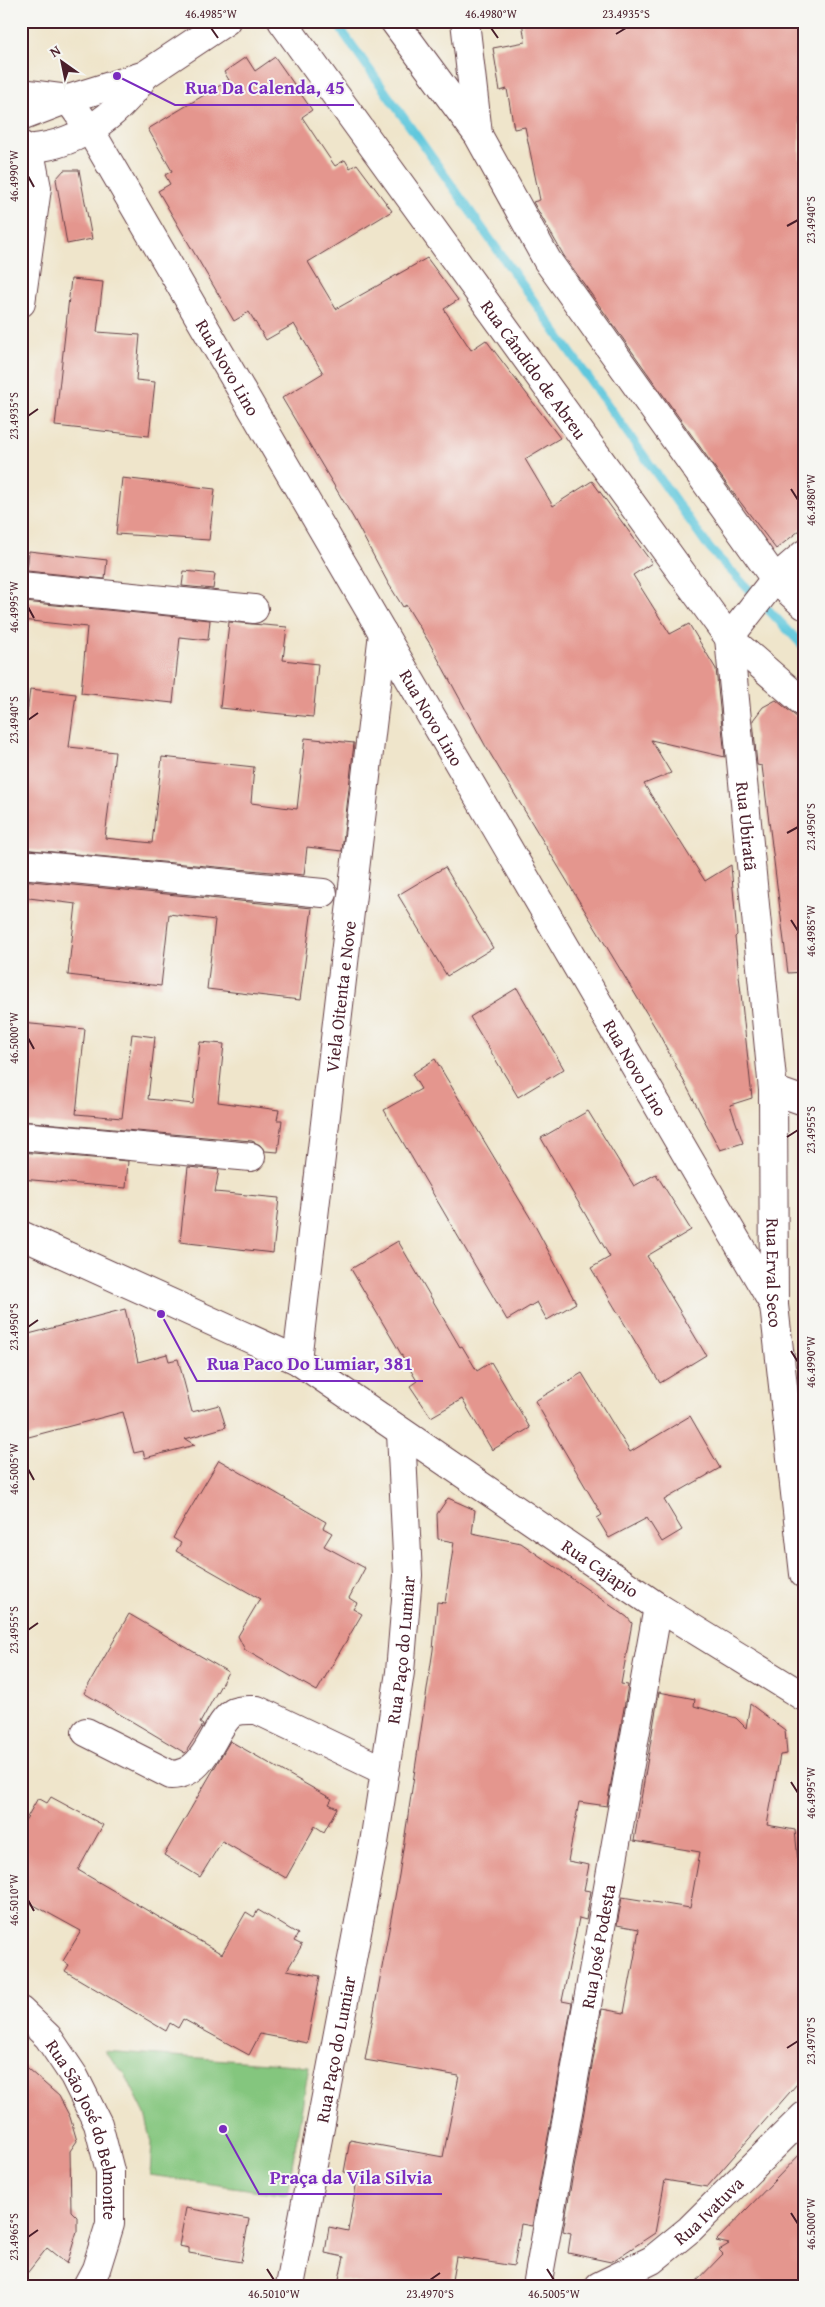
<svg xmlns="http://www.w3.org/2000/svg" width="825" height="2307" font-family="'Gentium Book Plus',serif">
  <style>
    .green { fill: #84c67e; stroke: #677254 }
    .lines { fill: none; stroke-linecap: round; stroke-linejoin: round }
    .stream { stroke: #60c8dd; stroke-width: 9 }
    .building { fill: #e4968e }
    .minor-casing { stroke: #633d43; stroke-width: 30 }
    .tertiary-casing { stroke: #633d43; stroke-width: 30 }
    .minor { stroke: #fff; stroke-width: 28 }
    .tertiary { stroke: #fff; stroke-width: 28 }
    .ticks { fill: none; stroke: #4a1f2b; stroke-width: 2 }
    .labels { text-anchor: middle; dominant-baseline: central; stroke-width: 4; stroke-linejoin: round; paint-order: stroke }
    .street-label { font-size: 18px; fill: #4a1f2b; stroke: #f6f6f2 }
    .leader { fill: none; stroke: #7b2cbf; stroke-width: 2 }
    .callout-dot { fill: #7b2cbf; stroke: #f6f6f2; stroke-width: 2 }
    .callout-label { font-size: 19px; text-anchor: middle; font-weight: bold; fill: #7b2cbf; stroke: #f6f6f2; stroke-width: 4; stroke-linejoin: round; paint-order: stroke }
    .neatline { fill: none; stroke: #4a1f2b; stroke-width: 2 }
    .ticks-label { font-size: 12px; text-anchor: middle; fill: #4a1f2b }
  </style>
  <rect width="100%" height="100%" fill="#f6f6f2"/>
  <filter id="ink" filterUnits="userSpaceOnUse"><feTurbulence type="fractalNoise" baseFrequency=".02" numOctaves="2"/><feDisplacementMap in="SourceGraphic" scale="10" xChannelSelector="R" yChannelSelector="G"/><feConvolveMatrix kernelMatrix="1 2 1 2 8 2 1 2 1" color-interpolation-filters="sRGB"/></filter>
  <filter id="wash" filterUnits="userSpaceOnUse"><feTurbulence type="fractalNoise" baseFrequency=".0096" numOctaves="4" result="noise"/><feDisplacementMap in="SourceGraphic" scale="20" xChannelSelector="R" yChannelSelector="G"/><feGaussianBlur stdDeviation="1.12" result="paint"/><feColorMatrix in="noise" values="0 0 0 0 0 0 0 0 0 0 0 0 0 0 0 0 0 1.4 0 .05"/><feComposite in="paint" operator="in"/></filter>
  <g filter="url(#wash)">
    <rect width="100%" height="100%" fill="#efe5cb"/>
    <path class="green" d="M104,2051L309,2066L287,2195L150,2175L152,2143L145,2114L125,2074Z"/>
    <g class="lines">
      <path class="stream" d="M335,21L710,549L804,647"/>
    </g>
    <g id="blocks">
      <g class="building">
        <path d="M522,21H801L804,46V117L800,118V181L804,205V527L776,549L725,482L564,256L533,202L540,200L525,127L514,129L507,89L500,91L493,48L525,42Z"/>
        <path d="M246,57L255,71L275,57L312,110L302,117L328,156L335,166L345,160L350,168L357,164L392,211L308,262L336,309L427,258L458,300L444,309L471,350L486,340L560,438L525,459L553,506L592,481L652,563L633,575L670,634L689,624L716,669L725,757L651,740L671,773L644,784L705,881L731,865L737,935L735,937L752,1098L730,1105L743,1143L720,1150L658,1032L485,745L430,644L406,605L403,607L388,583L354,519L282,398L323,373L294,324L266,340L249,312L234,321L158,191L170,184L165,175L172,171L148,129L229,80L224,72Z"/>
        <path d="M64,170H79L92,239L67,244L56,179Z"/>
        <path d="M71,279L103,282L97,332L140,335L136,380L155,382L149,436L55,426Z"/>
        <path d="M122,478L215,489L209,540L116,534Z"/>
        <path d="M29,551L107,560L105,579L27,571Z"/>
        <path d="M184,571L215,574L213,589L182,586Z"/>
        <path d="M24,602L210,620L208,640L180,637L173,703L81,693L87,627L22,620Z"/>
        <path d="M229,622L287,627L283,660L318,664L313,717L220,708Z"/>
        <path d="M30,689L76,694L69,747L115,752L105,838L152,843L162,757L254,767L251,803L297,809L305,738L354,743L342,851L307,847L304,875L21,849V741H24Z"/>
        <path d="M776,700L804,723V972L788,973L762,766L757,765L753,720L763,707Z"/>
        <path d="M445,867L493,948L447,976L398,895Z"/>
        <path d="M21,880L312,908L300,1000L207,989L215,920L169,914L161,986L68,975L76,904L21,897Z"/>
        <path d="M517,988L564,1069L518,1097L470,1017Z"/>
        <path d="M21,1023L85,1029L76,1114L122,1118L132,1034L155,1037L148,1099L193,1104L200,1042L224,1044L218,1102L279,1110L277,1120H282L278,1152L265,1151L260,1145L252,1141L21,1121Z"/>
        <path d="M435,1059L534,1224L576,1303L547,1320L537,1302L507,1320L384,1110L421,1089L412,1074Z"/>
        <path d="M588,1111L634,1186L656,1174L691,1230L647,1256L706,1355L660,1383L591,1268L610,1257L541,1138Z"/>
        <path d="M21,1152L128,1161L126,1188L21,1179Z"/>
        <path d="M188,1167L219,1170L215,1192L279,1198L273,1253L180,1242Z"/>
        <path d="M398,1241L460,1347L462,1346L477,1371L491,1362L530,1428L492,1450L462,1399L431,1417L410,1386L417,1381L351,1269Z"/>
        <path d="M125,1309L138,1362L167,1354L169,1361L178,1359L192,1412L219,1405L226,1427L185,1439L195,1445L145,1458L143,1451L134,1453L123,1412L21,1439V1336Z"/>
        <path d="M582,1373L630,1452L690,1416L720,1468L664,1500L682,1530L662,1542L647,1518L609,1538L597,1518L602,1515L535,1401Z"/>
        <path d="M219,1460L326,1522L323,1528L332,1533L324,1546L365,1568L349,1598L357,1603L353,1609L362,1614L317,1691L245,1650L238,1636L260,1599L176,1551L181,1543L173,1538Z"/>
        <path d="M448,1498L475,1510L472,1533L521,1543L627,1617L632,1623L621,1684L628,1685L607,1806L579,1802L568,1861L589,1865L584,1890L591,1891L586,1920L579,1918L562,2001L572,2003L532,2226L521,2224L514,2266L456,2257L451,2286H372L339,2279L344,2257L325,2253L329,2227L348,2231L358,2175L344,2172L350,2140L443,2157L459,2076L365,2060L399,1875L433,1650L437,1602L445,1603L454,1542L438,1539L437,1514Z"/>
        <path d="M129,1614L228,1672L200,1723L203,1725L185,1753L84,1693Z"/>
        <path d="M659,1692L695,1699L694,1706L736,1718L746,1728L750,1704L785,1730L787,1754L780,1755L767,1825L795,1830L804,1922V2076L707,2187L665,2180L655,2233L611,2262L568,2253L571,2233L563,2231L602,2009L624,2013L635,1954L639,1929L617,1925L622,1897L690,1908L700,1852L634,1841Z"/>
        <path d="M230,1741L332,1799L329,1804L337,1808L324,1832L315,1826L286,1878L222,1841L200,1877L164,1855Z"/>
        <path d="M51,1797L103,1825L78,1870L222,1954L246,1912L254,1917L258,1910L298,1934L294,1941L302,1945L287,1970L320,1976L307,2043L260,2034L249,2055L183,2019L178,2028L170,2023L166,2031L65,1971L69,1965L63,1961L81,1931L21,1898V1828L38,1798L47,1803Z"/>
        <path d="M21,2063L59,2096L70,2117L77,2141L70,2151L71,2211L77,2217V2231L67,2264L47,2248L21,2281Z"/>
        <path d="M804,2150V2286H692L723,2254L719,2250L729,2244L716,2241Z"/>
        <path d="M186,2208L249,2219L241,2262L189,2253V2248L179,2246Z"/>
      </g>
    </g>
  </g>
  <g filter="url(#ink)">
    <use href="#blocks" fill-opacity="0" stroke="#633d43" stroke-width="1"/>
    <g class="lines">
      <defs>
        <g id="minor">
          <path id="s1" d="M282,21L729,638L804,703"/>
          <path d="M394,21L478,135L547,260L775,579L804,605"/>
          <path d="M465,21L478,134"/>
          <path id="s2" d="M21,93L68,99L90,130L774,1305"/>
          <path d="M21,145L32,162L37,188L21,303"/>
          <path id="s3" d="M804,554L775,579L729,638L773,1090L774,1305L804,1574"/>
          <path d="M21,586L254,609"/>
          <path d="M21,864L323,893"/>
          <path d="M773,1090L804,1101"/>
          <path d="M21,1136L251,1157"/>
          <path id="s4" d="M21,1235L297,1360L658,1607L804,1697"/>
          <path id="s5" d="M297,1360L383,633"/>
          <path d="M86,1732L171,1775C209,1774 212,1725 234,1712C242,1709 249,1710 257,1710L385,1771"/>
          <path id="s6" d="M21,2011L48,2037L74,2076L98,2124L110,2171V2224L96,2269L87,2286"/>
          <path id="s7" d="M290,2286L374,1843L400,1672L408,1575L401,1433"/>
          <path id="s8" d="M537,2286L658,1607"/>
          <path id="s9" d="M599,2286L652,2260L690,2229L804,2116"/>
        </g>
        <g id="tertiary">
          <path d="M21,117L68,99L145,75L226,21"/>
          <path d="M21,149C73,148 117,118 145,75"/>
        </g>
      </defs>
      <use href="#minor" class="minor-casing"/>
      <use href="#tertiary" class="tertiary-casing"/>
      <use href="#minor" class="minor"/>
      <use href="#tertiary" class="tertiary"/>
    </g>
  </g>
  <path class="ticks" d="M211,28L218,38M491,28L498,38M616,34L626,28M28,176L34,187M787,226L798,220M28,416L38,409M791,489L798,500M28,607L34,618M28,720L38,713M787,833L798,827M791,920L798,931M28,1038L34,1049M787,1137L798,1130M28,1327L38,1320M791,1351L798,1362M28,1469L34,1480M28,1630L38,1623M791,1782L798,1793M28,1900L34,1911M787,2048L798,2041M791,2213L798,2224M28,2237L38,2230M267,2269L274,2280M547,2269L554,2280M430,2280L440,2273"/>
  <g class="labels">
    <g class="street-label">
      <text stroke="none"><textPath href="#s2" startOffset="360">Rua Novo Lino</textPath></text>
      <text stroke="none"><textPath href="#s1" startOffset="430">Rua Cândido de Abreu</textPath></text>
      <text stroke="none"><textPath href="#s2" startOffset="765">Rua Novo Lino</textPath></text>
      <text stroke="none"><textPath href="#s3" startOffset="302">Rua Ubiratã</textPath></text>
      <text stroke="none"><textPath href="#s5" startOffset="366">Viela Oitenta e Nove</textPath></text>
      <text stroke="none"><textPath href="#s2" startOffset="1170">Rua Novo Lino</textPath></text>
      <text stroke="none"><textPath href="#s3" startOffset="750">Rua Erval Seco</textPath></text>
      <text stroke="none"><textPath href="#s4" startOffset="671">Rua Cajapio</textPath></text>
      <text stroke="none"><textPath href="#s7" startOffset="646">Rua Paço do Lumiar</textPath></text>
      <text stroke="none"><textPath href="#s8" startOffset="345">Rua José Podesta</textPath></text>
      <text stroke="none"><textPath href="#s7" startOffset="241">Rua Paço do Lumiar</textPath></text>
      <text stroke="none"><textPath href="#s6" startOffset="139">Rua São José do Belmonte</textPath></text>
      <text stroke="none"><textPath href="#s9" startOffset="134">Rua Ivatuva</textPath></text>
    </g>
  </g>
  <path class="leader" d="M117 76L175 105H354M161 1314L197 1381H423M223 2129L259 2194H442"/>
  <g class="callout-dot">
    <circle cx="117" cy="76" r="5"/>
    <circle cx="161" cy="1314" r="5"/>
    <circle cx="223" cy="2129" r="5"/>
  </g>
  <g class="callout-label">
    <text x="265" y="94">Rua Da Calenda, 45</text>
    <text x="310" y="1370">Rua Paco Do Lumiar, 381</text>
    <text x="351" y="2184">Praça da Vila Silvia</text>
  </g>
  <rect width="825" height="2307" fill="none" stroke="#f6f6f2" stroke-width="55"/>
  <g transform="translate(62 62) rotate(327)" stroke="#f6f6f2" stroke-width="4" paint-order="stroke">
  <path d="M0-4L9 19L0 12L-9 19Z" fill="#4a1f2b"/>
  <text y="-8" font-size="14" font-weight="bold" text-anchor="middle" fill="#4a1f2b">N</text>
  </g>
  <rect x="28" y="28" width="770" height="2252" class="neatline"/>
  <g class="ticks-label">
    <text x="211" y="18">46.4985°W</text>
    <text x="491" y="18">46.4980°W</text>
    <text x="626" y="18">23.4935°S</text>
    <text transform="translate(14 176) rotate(-90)" y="4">46.4990°W</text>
    <text transform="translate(811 220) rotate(-90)" y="4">23.4940°S</text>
    <text transform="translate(14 416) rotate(-90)" y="4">23.4935°S</text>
    <text transform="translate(811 500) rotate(-90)" y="4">46.4980°W</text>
    <text transform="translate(14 607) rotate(-90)" y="4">46.4995°W</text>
    <text transform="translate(14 720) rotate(-90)" y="4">23.4940°S</text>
    <text transform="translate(811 827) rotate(-90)" y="4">23.4950°S</text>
    <text transform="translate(811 931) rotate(-90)" y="4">46.4985°W</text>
    <text transform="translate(14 1038) rotate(-90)" y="4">46.5000°W</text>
    <text transform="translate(811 1130) rotate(-90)" y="4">23.4955°S</text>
    <text transform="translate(14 1327) rotate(-90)" y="4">23.4950°S</text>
    <text transform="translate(811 1362) rotate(-90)" y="4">46.4990°W</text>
    <text transform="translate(14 1469) rotate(-90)" y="4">46.5005°W</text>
    <text transform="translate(14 1630) rotate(-90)" y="4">23.4955°S</text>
    <text transform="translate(811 1793) rotate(-90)" y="4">46.4995°W</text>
    <text transform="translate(14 1900) rotate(-90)" y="4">46.5010°W</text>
    <text transform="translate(811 2041) rotate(-90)" y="4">23.4970°S</text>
    <text transform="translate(811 2224) rotate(-90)" y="4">46.5000°W</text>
    <text transform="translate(14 2237) rotate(-90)" y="4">23.4965°S</text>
    <text x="274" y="2298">46.5010°W</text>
    <text x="430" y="2298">23.4970°S</text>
    <text x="554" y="2298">46.5005°W</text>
  </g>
</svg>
